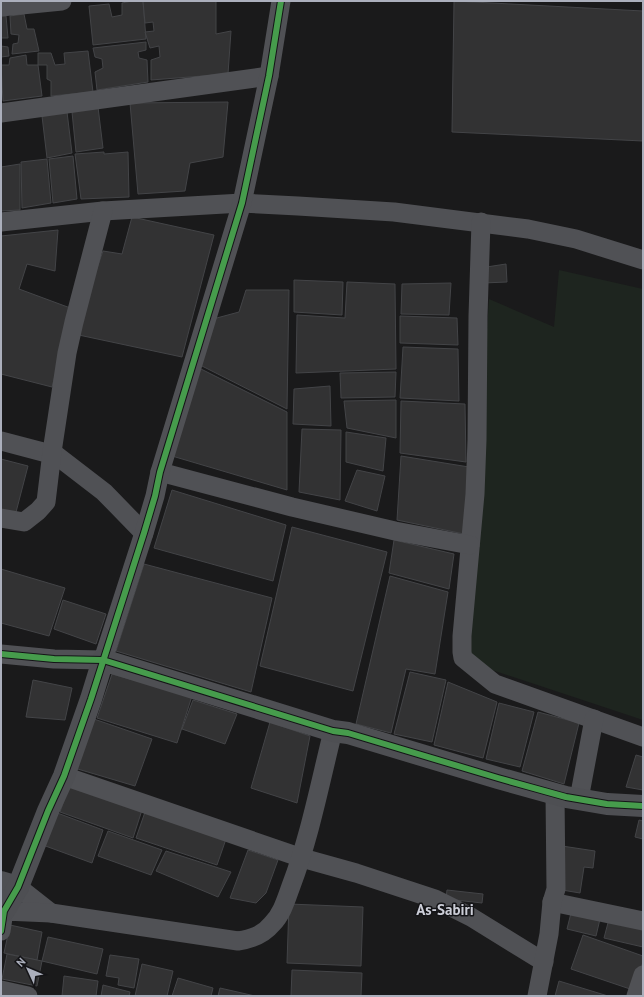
<svg xmlns="http://www.w3.org/2000/svg" width="644" height="997" font-family="'PT Sans',sans-serif">
  <style>
    .green { fill: #1e251f }
    .building { fill: #323233; stroke: #434447 }
    .lines { fill: none; stroke-linecap: round; stroke-linejoin: round }
    .street { stroke: #505155; stroke-width: 19 }
    .secondary { stroke: #4e4f53; stroke-width: 22 }
    .cycleway-casing { stroke: #141417; stroke-width: 8 }
    .cycleway { stroke: #469c4c; stroke-width: 6 }
    .labels { text-anchor: middle; dominant-baseline: central; stroke-width: 3; stroke-linejoin: round; paint-order: stroke }
    .district-label { font-size: 15px; font-weight: bold; fill: #ccced8; stroke: #141417 }
  </style>
  <rect width="100%" height="100%" fill="#1a1a1b"/>
  <path class="green" d="M559,270L643,289V720L465,661L489,299L554,327Z"/>
  <g class="building">
    <path d="M132,1H143L146,39L93,45L89,6L109,4L112,17L122,15V3Z"/>
    <path d="M143,1H216V34L231,31L228,74L151,80V60L160,57L159,46L150,48L145,32L154,31L153,22L145,23Z"/>
    <path d="M454,1L643,11V141L452,132Z"/>
    <path d="M24,14L27,29H34L39,51L12,54L13,44L18,43L19,35L11,34L10,16Z"/>
    <path d="M1,16H6L8,38H1Z"/>
    <path d="M146,42V50L138,52L139,58L147,60L148,82L97,90L95,72L103,68L102,59L95,57L93,48Z"/>
    <path d="M1,46L8,47L9,56L1,57Z"/>
    <path d="M88,51L93,92L51,96V81L47,79V65H38V53H51L55,65L65,64L64,53Z"/>
    <path d="M26,55L27,65H38L42,96L3,101L1,65H9L10,58Z"/>
    <path d="M228,102L223,157L190,163L185,191L138,194L130,103Z"/>
    <path d="M98,107L103,148L76,152L72,112Z"/>
    <path d="M67,112L72,153L47,158L42,116Z"/>
    <path d="M104,152V154L128,152L129,197L81,199L75,154Z"/>
    <path d="M73,156L77,199L53,203L49,159Z"/>
    <path d="M47,159L51,203L22,208L21,162Z"/>
    <path d="M20,164V210L1,211V167Z"/>
    <path d="M132,217L214,235L182,357L74,334L103,251L122,254Z"/>
    <path d="M58,230L55,271L27,264L19,289L73,309L52,387L1,374V236Z"/>
    <path d="M506,264L507,282L483,283L480,268Z"/>
    <path d="M294,280L343,282L342,315L294,312Z"/>
    <path d="M347,282L395,284L396,369L296,373L297,315L345,318Z"/>
    <path d="M451,283L449,315L401,314L402,284Z"/>
    <path d="M246,290H289L287,409L200,365L213,319L239,312Z"/>
    <path d="M400,316L457,318L458,345L400,343Z"/>
    <path d="M403,347L458,349L459,401L400,398Z"/>
    <path d="M199,368L287,412V490L172,456Z"/>
    <path d="M396,372L395,397L341,398L340,373Z"/>
    <path d="M330,386L331,426L293,424L294,389Z"/>
    <path d="M396,400V438L347,428L344,401Z"/>
    <path d="M401,401L465,404L466,462L400,453Z"/>
    <path d="M302,429L341,430L340,500L299,492Z"/>
    <path d="M346,432L386,438L383,471L346,462Z"/>
    <path d="M401,456L469,467L464,534L397,520Z"/>
    <path d="M1,459L28,466L15,516L1,513Z"/>
    <path d="M357,470L385,476L377,511L345,501Z"/>
    <path d="M172,490L286,525L273,581L154,548Z"/>
    <path d="M292,527L387,552L353,691L260,666Z"/>
    <path d="M394,540L454,554L449,589L389,573Z"/>
    <path d="M144,564L272,598L251,692L116,651Z"/>
    <path d="M1,569L65,588L49,636L1,623Z"/>
    <path d="M390,576L448,592L435,674L406,669L391,733L356,724Z"/>
    <path d="M63,600L106,614L96,644L54,629Z"/>
    <path d="M410,672L446,680L432,742L394,734Z"/>
    <path d="M112,674L192,696L177,743L97,718Z"/>
    <path d="M33,680L72,688L65,720L26,717Z"/>
    <path d="M448,682L497,702L483,758L434,745Z"/>
    <path d="M193,700L237,714L225,744L182,729Z"/>
    <path d="M499,703L534,712L520,767L486,759Z"/>
    <path d="M538,712L579,723L564,784L522,771Z"/>
    <path d="M91,718L152,739L135,786L71,767Z"/>
    <path d="M270,722L310,736L297,803L251,788Z"/>
    <path d="M636,755L643,757V790L626,787Z"/>
    <path d="M70,783L142,810L133,838L60,812Z"/>
    <path d="M52,811L103,830L92,863L40,844Z"/>
    <path d="M145,812L226,839L217,865L136,838Z"/>
    <path d="M639,820L643,821V839L635,837Z"/>
    <path d="M108,831L162,850L151,875L98,856Z"/>
    <path d="M562,846L595,851L593,868L584,867L580,893L556,889Z"/>
    <path d="M248,850L278,860L266,893L256,903L230,898Z"/>
    <path d="M166,851L231,872L218,897L156,871Z"/>
    <path d="M447,890L483,894L482,903L446,899Z"/>
    <path d="M289,904L363,907L361,966L287,963Z"/>
    <path d="M571,913L600,919L596,936L567,929Z"/>
    <path d="M609,919L643,927V947L604,938Z"/>
    <path d="M10,925L42,932L37,960L4,953Z"/>
    <path d="M583,935L643,956V962L633,990L571,969Z"/>
    <path d="M48,937L103,949L97,974L42,961Z"/>
    <path d="M7,954L42,961L37,986L2,979Z"/>
    <path d="M110,955L139,959L134,988L118,985L119,978L106,976Z"/>
    <path d="M142,964L173,971L167,996H135Z"/>
    <path d="M292,970L362,973L361,996H291Z"/>
    <path d="M64,976L98,981L96,996H62Z"/>
    <path d="M178,978L213,988L211,996H172Z"/>
    <path d="M559,981L608,996H555Z"/>
    <path d="M103,985L130,992L129,996H101Z"/>
    <path d="M220,988L255,996H218Z"/>
  </g>
  <g class="lines">
    <g class="street">
      <path d="M1,7L62,1"/>
      <path d="M1,113L269,76"/>
      <path d="M1,222L103,211L242,203L298,206L394,212L528,229L576,239L643,260"/>
      <path d="M481,222L478,316L477,440L475,494L462,636V652L463,658L495,684L643,737"/>
      <path d="M1,441L43,452H52L104,492L144,533"/>
      <path d="M160,472L292,507L395,531L470,545"/>
      <path d="M1,518L24,522L38,511L46,502L52,452L67,353L74,322L103,211"/>
      <path d="M1,654L54,659L103,660L144,533L155,496L160,472L242,203L269,76L281,1"/>
      <path d="M64,776L302,858L356,873L435,899L471,917L544,962"/>
      <path d="M579,799L594,719"/>
      <path d="M18,887L51,913"/>
      <path d="M552,902L643,921"/>
      <path d="M1,931L4,911L51,913L238,941C252,939 263,935 272,924C282,914 286,900 291,886C310,836 320,783 333,731"/>
      <path d="M1,990L28,996"/>
      <path d="M537,996L549,934L552,902L556,889L555,794"/>
      <path d="M636,996L643,975"/>
    </g>
    <g class="secondary">
      <path d="M1,882L18,887"/>
      <path d="M1,910L4,911L18,887L48,811L64,776L91,699L103,660L333,731L348,733L498,778L566,797L607,804L643,806"/>
    </g>
    <defs>
      <g id="cycleway">
        <path d="M1,654L54,659L103,660L333,731L348,733L498,778L566,797L607,804L643,806"/>
        <path d="M1,931L4,911L18,887L48,811L64,776L91,699L144,533L155,496L160,472L242,203L269,76L281,1"/>
      </g>
    </defs>
    <use href="#cycleway" class="cycleway-casing"/>
    <use href="#cycleway" class="cycleway"/>
  </g>
  <g class="labels">
    <g class="district-label">
      <text x="445" y="909">As-Sabiri</text>
    </g>
  </g>
  <rect width="644" height="997" fill="none" stroke="#abafbc" stroke-width="4"/>
  <g transform="translate(28 969) rotate(314)" stroke="#141417" stroke-width="3" paint-order="stroke">
  <path d="M0-3L7 15L0 10L-7 15Z" fill="#abafbc"/>
  <text y="-6" font-size="11" font-weight="bold" text-anchor="middle" fill="#abafbc">N</text>
  </g>
</svg>
